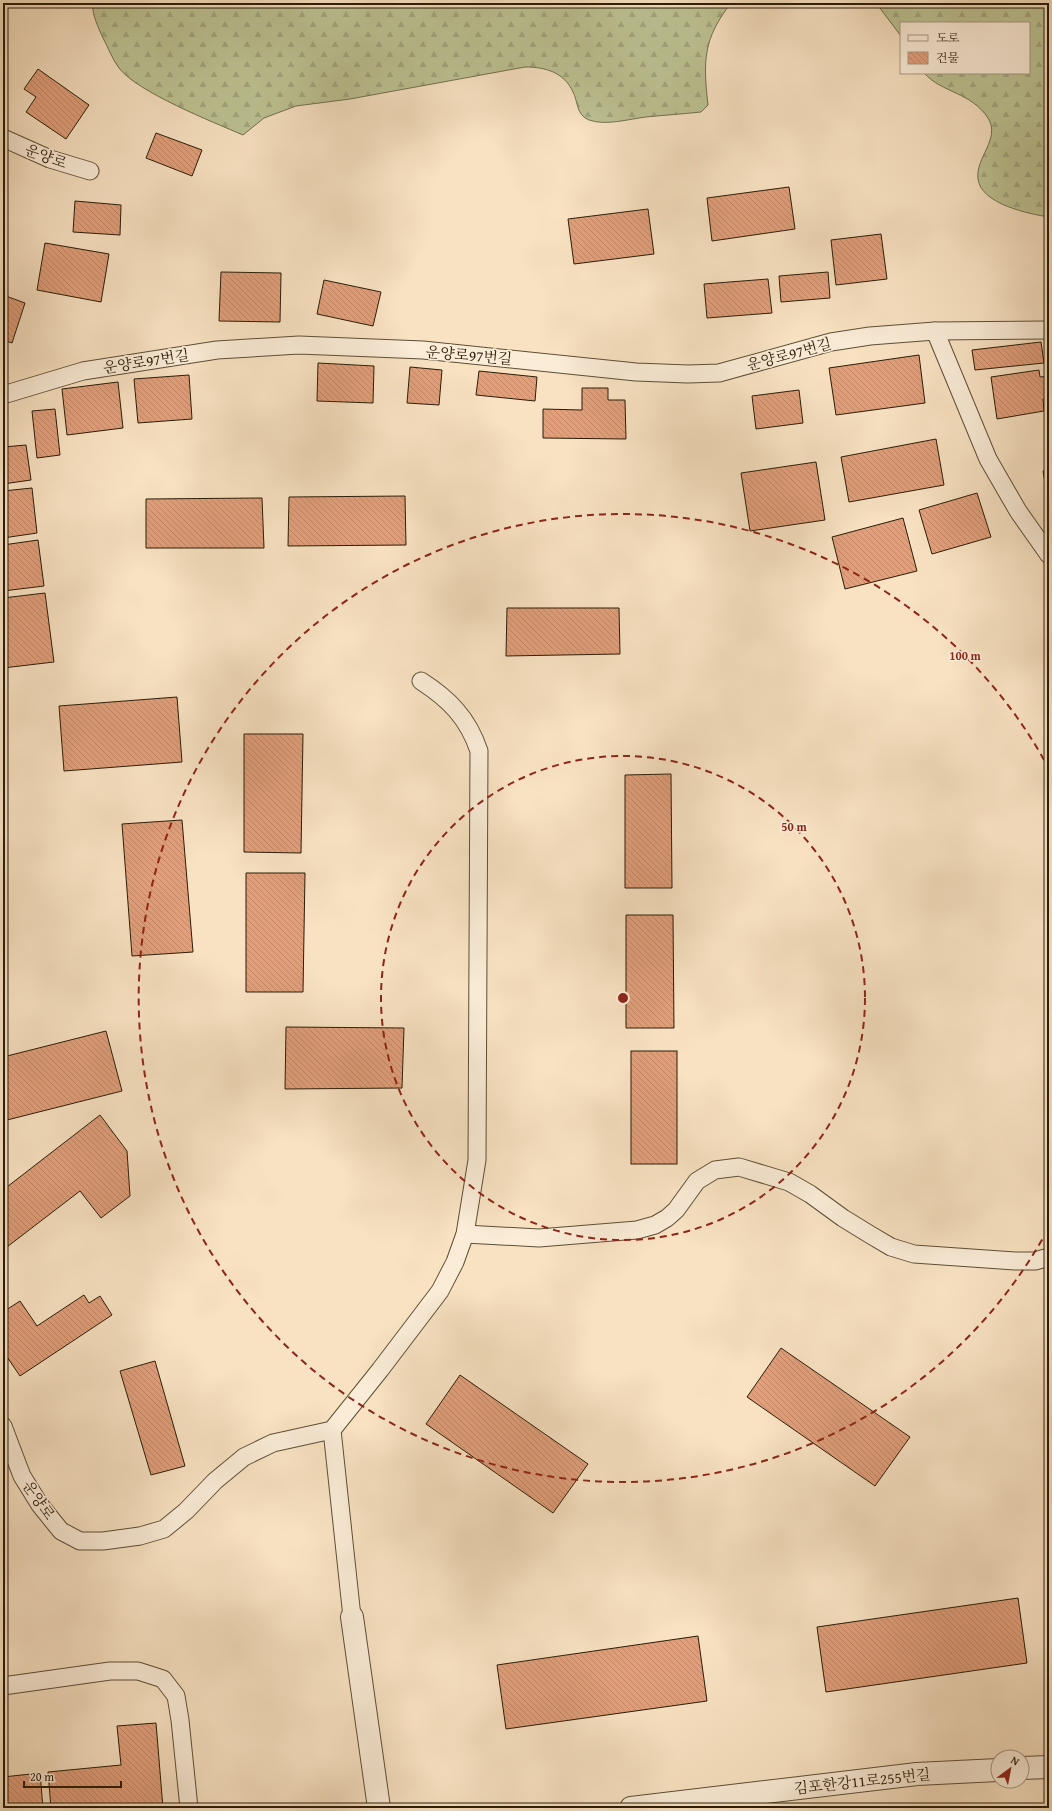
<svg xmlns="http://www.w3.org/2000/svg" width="1052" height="1811" font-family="'Gentium Book Plus','Noto Serif KR',serif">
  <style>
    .forest { fill: url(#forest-firs); stroke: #74704e }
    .building { fill: url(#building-back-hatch); stroke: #2b1c08 }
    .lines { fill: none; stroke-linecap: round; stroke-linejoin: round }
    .service-casing { stroke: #5e4e36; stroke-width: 19 }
    .minor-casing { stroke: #5e4e36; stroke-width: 24 }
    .service { stroke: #faecd7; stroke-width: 17 }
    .minor { stroke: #faecd7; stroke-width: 22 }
    .ring { fill: none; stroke: #8f2418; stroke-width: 2; stroke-dasharray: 7 5 }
    .labels { text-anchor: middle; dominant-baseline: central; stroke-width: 3.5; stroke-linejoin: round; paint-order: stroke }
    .street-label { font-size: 15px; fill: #2b1c08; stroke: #faecd7 }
    .centre { fill: #8f2418; stroke: #faecd7; stroke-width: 2 }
    .ring-label { font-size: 12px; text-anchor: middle; font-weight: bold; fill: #8f2418; stroke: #faecd7; stroke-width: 3.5; stroke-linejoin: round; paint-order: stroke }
  </style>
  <defs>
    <pattern id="forest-firs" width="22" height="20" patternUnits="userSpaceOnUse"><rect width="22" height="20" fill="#bdc394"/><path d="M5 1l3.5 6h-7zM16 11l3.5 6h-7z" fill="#a3a77e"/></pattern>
    <pattern id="building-back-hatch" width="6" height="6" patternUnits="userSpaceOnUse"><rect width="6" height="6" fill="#e29f7a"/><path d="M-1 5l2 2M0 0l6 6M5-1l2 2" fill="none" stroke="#c28868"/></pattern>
  </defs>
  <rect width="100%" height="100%" fill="#f8e2c2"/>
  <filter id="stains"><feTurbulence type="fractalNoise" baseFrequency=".005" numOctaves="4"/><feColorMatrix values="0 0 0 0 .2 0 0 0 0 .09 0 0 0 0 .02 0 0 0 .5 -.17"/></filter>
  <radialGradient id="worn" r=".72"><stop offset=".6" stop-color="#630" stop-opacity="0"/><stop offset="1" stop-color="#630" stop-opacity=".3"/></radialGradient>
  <g class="forest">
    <path d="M93,3H731C703,39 703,61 708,105L701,112C683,114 665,115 646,117C629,119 606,126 589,120C576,115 578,101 573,92C564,72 545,67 525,67L350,99L296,106L264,118L243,135C213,122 137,92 119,68C112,59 108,47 103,38C99,29 91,13 93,3Z"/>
    <path d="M876,3H1049V217C1029,214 981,204 978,179C975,158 1001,139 988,118C971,92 942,93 924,73H1029V23H901V36Z"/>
  </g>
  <g class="building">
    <path d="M38,69L89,105L66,139L26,112L36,97L24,89Z"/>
    <path d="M156,133L202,150L192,176L146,158Z"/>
    <path d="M789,187L795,229L712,241L707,198Z"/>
    <path d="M75,201L121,205L120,235L73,232Z"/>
    <path d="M648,209L654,254L574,264L568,219Z"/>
    <path d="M881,234L887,279L836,285L831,240Z"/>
    <path d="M45,243L109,254L101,302L37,290Z"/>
    <path d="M221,272L281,273L280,322L219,321Z"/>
    <path d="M828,272L830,298L781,302L779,276Z"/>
    <path d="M768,279L772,313L707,318L704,284Z"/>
    <path d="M324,280L381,292L373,326L317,314Z"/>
    <path d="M3,295L25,303L12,343L3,340Z"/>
    <path d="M1041,342L1044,363L975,370L972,350Z"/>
    <path d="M919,355L925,403L836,415L829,368Z"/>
    <path d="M318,363L374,366L373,403L317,401Z"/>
    <path d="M410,367L442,370L439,405L407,403Z"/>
    <path d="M1039,370L1040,377L1049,376V398L1043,399L1044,411L997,419L991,377Z"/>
    <path d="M479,371L537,377L535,401L476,395Z"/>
    <path d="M189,375L192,419L138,423L134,379Z"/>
    <path d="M118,382L123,428L67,435L62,389Z"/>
    <path d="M582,388H608V400H625L626,439L543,438V409L582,410Z"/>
    <path d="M799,390L803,423L756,429L752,396Z"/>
    <path d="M55,409L60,455L37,458L32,411Z"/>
    <path d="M936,439L944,485L849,502L841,457Z"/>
    <path d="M26,445L31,480L3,484V447Z"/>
    <path d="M816,462L825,520L750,531L741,473Z"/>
    <path d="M1049,470V507L1043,471Z"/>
    <path d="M32,488L37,533L3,538V491Z"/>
    <path d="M977,493L991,537L932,554L919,510Z"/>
    <path d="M405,496L406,545L288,546L289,497Z"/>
    <path d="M262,498L264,548H146V499Z"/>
    <path d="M903,518L917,571L845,589L832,537Z"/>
    <path d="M38,540L44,586L3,591V545Z"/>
    <path d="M45,593L54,662L3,668V598Z"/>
    <path d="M507,608H619L620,654L506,656Z"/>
    <path d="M177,697L182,762L64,771L59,706Z"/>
    <path d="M244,734H303L301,853L244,852Z"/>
    <path d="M671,774L672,888H625V775Z"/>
    <path d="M182,820L193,952L132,956L122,824Z"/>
    <path d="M246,873H305L303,992H246Z"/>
    <path d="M626,915H673L674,1028H626Z"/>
    <path d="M286,1027L404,1028L402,1088L285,1089Z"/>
    <path d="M106,1031L122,1091L7,1120L3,1103V1057Z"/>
    <rect x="631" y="1051" width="46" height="113"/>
    <path d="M100,1115L127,1151L130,1196L101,1218L80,1191L3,1250V1190Z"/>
    <path d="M84,1295L89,1303L100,1296L112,1315L20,1376L3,1351V1312L20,1301L37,1326Z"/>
    <path d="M781,1348L910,1437L875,1486L747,1397Z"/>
    <path d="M155,1361L185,1466L151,1475L120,1371Z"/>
    <path d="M460,1375L588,1464L553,1513L426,1424Z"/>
    <path d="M1018,1598L1027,1663L826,1692L817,1627Z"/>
    <path d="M698,1636L707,1701L506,1729L497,1665Z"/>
    <path d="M156,1723L163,1808H51L48,1772L121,1765L117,1726Z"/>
    <path d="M40,1773L43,1808H3V1777Z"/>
  </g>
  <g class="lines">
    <defs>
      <g id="service">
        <path d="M3,138L50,159L90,171"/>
        <path d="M935,331L988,459L1018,511L1049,555"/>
        <path d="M3,395L83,371L217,350L299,345L423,350L636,372L688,374L719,373L831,342L870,336L935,331L1049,330"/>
        <path d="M465,1234L539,1238L637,1230L655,1225L667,1218L676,1210L697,1181L715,1170L739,1167L789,1182L810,1194L843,1218L869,1234L891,1247L914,1254L1015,1261H1035L1049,1257"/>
        <path d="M3,1426L22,1476L40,1505L61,1531L80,1541H103L140,1536L164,1529L186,1511L215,1481L244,1457L273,1443L332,1430L380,1370L440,1291L455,1262L465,1234L477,1160L479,751C468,718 449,699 421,681"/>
        <path d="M332,1430L352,1617"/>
        <path d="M3,1686L110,1671H138L163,1679L176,1696L180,1720L189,1808"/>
      </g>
      <g id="minor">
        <path d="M352,1617L379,1808"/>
        <path d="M1022,1768L1049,1767"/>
        <path d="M631,1808L917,1774L998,1770"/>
      </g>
    </defs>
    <use href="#service" class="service-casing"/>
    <use href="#minor" class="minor-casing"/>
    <use href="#service" class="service"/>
    <use href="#minor" class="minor"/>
  </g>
  <g class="ring">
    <circle cx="623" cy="998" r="242"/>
    <path d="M1048 1229A484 484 0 1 1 1048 767"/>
  </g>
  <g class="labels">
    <g class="street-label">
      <text transform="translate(46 156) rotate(20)">운양로</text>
      <text transform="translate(789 354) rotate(-15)">운양로97번길</text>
      <text transform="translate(469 355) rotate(5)">운양로97번길</text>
      <text transform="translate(146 361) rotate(-9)">운양로97번길</text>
      <text transform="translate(39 1500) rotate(55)">운양로</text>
      <text transform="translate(862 1781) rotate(-6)">김포한강11로255번길</text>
    </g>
  </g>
  <circle cx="623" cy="998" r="6" class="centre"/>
  <g class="ring-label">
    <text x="965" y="660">100 m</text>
    <text x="794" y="831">50 m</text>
  </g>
  <rect width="1052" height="1811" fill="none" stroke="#f8e2c2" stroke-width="16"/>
  <rect x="4" y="4" width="1044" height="1803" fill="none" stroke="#2b1c08" stroke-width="2"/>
  <rect x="8" y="8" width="1036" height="1795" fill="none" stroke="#2b1c08"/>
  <rect x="900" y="22" width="130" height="52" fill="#faecd7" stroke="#a79984"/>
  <rect x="908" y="35" width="20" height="6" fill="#faecd7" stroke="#a79984"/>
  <text x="936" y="42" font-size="12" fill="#2b1c08">도로</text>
  <rect x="908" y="52" width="20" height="12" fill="url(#building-back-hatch)" stroke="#a79984"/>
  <text x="936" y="62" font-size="12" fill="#2b1c08">건물</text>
  <g transform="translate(1010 1769) rotate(32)"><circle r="19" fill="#faecd7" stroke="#a79984"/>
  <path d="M0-3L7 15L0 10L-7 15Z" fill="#8f2418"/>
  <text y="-6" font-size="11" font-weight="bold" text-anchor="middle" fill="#2b1c08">N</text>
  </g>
  <path d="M24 1781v6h97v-6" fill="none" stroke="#2b1c08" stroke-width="2"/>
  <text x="30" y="1781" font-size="12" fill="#2b1c08" stroke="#faecd7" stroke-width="3" paint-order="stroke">20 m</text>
  <rect width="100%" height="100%" filter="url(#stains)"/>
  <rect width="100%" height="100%" fill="url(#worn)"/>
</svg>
